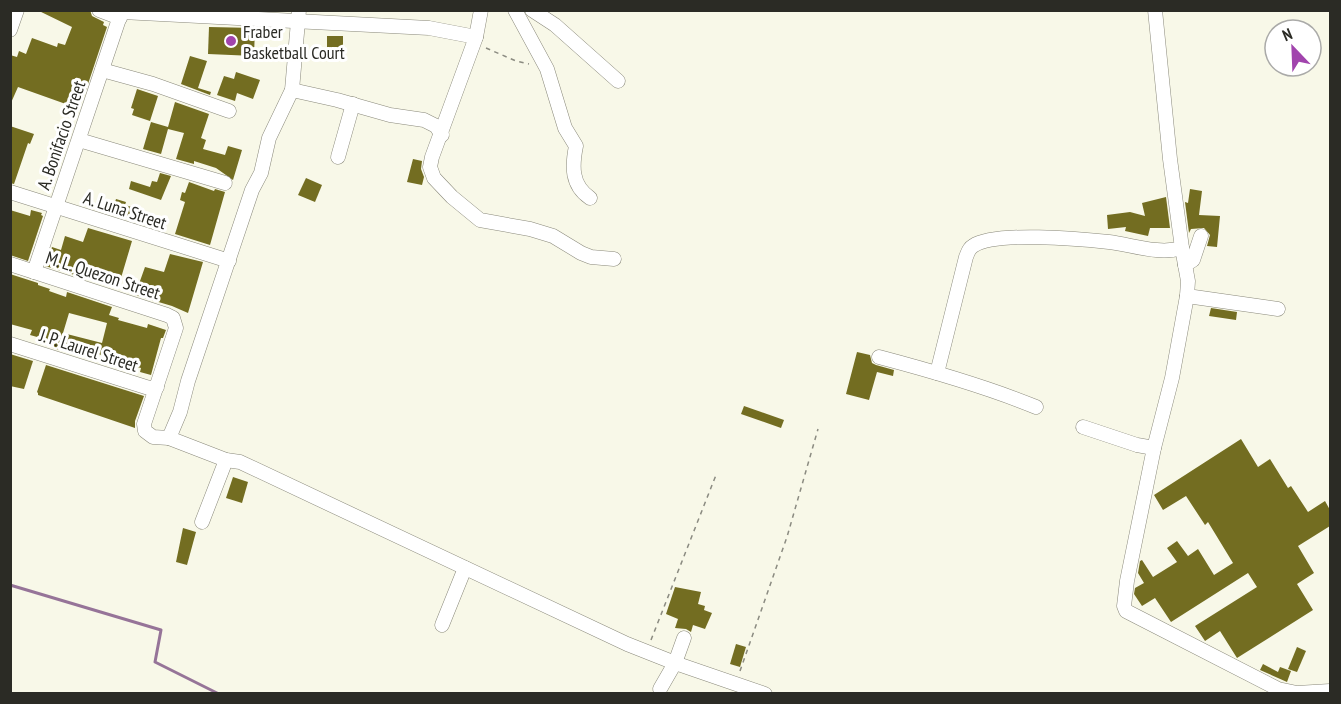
<svg xmlns="http://www.w3.org/2000/svg" width="1341" height="704" font-family="'PT Sans Narrow',sans-serif">
  <style>
    .lines { fill: none; stroke-linecap: round; stroke-linejoin: round }
    .stream { stroke: #967498; stroke-width: 3 }
    .building { fill: #736d21; fill-rule: evenodd }
    .minor-casing { stroke: #8a897b; stroke-width: 15 }
    .path { stroke: #8b8b81; stroke-width: 1.5; stroke-dasharray: 4.5 4.5; stroke-linecap: butt }
    .minor { stroke: #fff; stroke-width: 14 }
    .poi-dot { fill: #a144ad; stroke: #fff; stroke-width: 2 }
    .labels { text-anchor: middle; dominant-baseline: central; stroke-width: 6; stroke-linejoin: round; paint-order: stroke }
    .poi-label { font-size: 18px; fill: #2b2b25; stroke: #fff; text-anchor: start }
    .street-label { font-size: 18px; fill: #2b2b25; stroke: #fff }
  </style>
  <rect width="100%" height="100%" fill="#f8f8e8"/>
  <g class="lines">
    <path class="stream" d="M10,585L161,630L155,662L219,694"/>
  </g>
  <g class="building">
    <path d="M37,10H90L92,16L104,22L103,25L107,27L86,90L84,89L77,108L18,87L10,105V55L17,57L19,51L26,54L32,38L57,47L58,43L65,45L72,27Z"/>
    <path d="M209,27L255,28L254,56L208,54Z"/>
    <path d="M327,36H343V56L327,57Z"/>
    <path d="M190,56L207,61L198,88L211,92L210,95L181,84Z"/>
    <path d="M236,72L260,80L253,99L237,93L235,101L217,95L224,76L234,79Z"/>
    <path d="M137,89L158,96L150,121L132,115L134,109L131,108Z"/>
    <path d="M175,102L209,114L201,138L206,140L203,149L225,155L228,146L242,150L233,180L216,168L194,161V164L176,159L184,133L168,129L161,154L143,149L151,122L168,127Z"/>
    <path d="M10,126L34,134L30,144L28,143L14,184L10,183Z"/>
    <path d="M413,159L422,161L421,169L424,177L422,185L407,182Z"/>
    <path d="M160,173L171,176L161,200L129,189L131,181L150,187L152,181L157,182Z"/>
    <path d="M306,178L322,185L315,202L298,195Z"/>
    <path d="M189,182L214,191L215,189L225,192L210,245L175,234L185,202L180,200L182,192L185,193Z"/>
    <path d="M1190,189L1202,191L1199,215L1220,216L1217,247L1207,246L1210,235L1204,228L1191,229L1189,233L1185,202L1188,203Z"/>
    <path d="M1166,197L1170,228H1150L1148,236L1125,231L1126,227L1108,229L1107,215L1130,212L1145,216L1142,203Z"/>
    <path d="M116,199L126,202L125,205L142,210L138,221L95,209L97,203L113,209Z"/>
    <path d="M10,210L30,216L31,210L42,213L41,215L43,216L28,261L10,255Z"/>
    <path d="M88,228L132,241L118,288L45,266L52,247L61,250L65,236L83,242Z"/>
    <path d="M170,254L203,262L188,313L172,306L135,295L145,267L164,272Z"/>
    <path d="M10,274L38,283V285L50,289L49,291L66,297L67,292L112,307L109,315L119,318L118,320L147,328L148,324L166,330L163,338H161L151,375L140,372L141,368L126,364L125,367L113,363L115,359L95,353V355L76,348V351L61,346L60,350L53,348L55,342L30,335L32,330L10,324ZM69,313L107,323L102,343L63,333Z"/>
    <path d="M1211,308L1237,312L1236,320L1209,316Z"/>
    <path d="M857,352L870,355L872,363L876,365L894,370L893,376L877,372L869,400L846,394Z"/>
    <path d="M10,354L33,361L24,389L10,386Z"/>
    <path d="M46,365L144,396L135,421V428L38,395V393L37,392Z"/>
    <path d="M744,406L784,420L781,428L741,414Z"/>
    <path d="M1241,439L1258,467L1270,459L1288,488L1291,486L1308,512L1325,501L1330,510V526L1298,546L1314,573L1297,584L1313,610L1237,658L1220,631L1205,641L1195,626L1257,587L1248,573L1171,622L1155,598L1142,606L1134,594L1135,588L1144,583L1138,573L1140,561L1142,560L1153,577L1177,562L1167,548L1177,541L1188,556L1198,549L1214,575L1233,563L1208,522L1205,525L1186,496L1163,510L1154,495Z"/>
    <path d="M233,477L248,482L242,503L226,498Z"/>
    <path d="M183,528L196,532L187,565L176,562Z"/>
    <path d="M675,587L701,592L698,604L705,606L704,610L712,613L705,629L693,625L691,632L686,629L675,628L678,619L666,614Z"/>
    <path d="M736,644L746,647L740,667L730,664Z"/>
    <path d="M1297,647L1306,651L1297,672L1288,669Z"/>
    <path d="M1263,664L1278,672L1280,667L1291,671L1287,682L1260,670Z"/>
  </g>
  <g class="lines">
    <defs>
      <g id="minor">
        <path d="M99,10L120,18"/>
        <path d="M481,10L476,37L432,157L430,167L434,178L452,197L480,220L530,229L553,236L581,253L591,257L614,259"/>
        <path d="M515,10L547,69L565,128L576,146C572,166 571,185 590,198"/>
        <path d="M532,10L555,25L618,81"/>
        <path d="M1155,10L1170,159L1182,248L1188,281L1187,296L1172,378L1154,448L1127,581L1124,606L1126,611L1278,689L1297,693L1330,691"/>
        <path d="M122,12L429,28L476,37"/>
        <path d="M10,30L17,10"/>
        <path d="M102,70L153,84L229,111"/>
        <path d="M292,90L337,100L390,115L424,120L436,126L442,135"/>
        <path d="M79,140L225,183"/>
        <path d="M338,157L353,104"/>
        <path d="M10,192L229,261"/>
        <path d="M10,264L167,315L173,318L176,328L144,424L145,431L153,437L169,438L226,460L240,462L627,644L675,663L765,694"/>
        <path d="M1185,265L1193,260L1201,236"/>
        <path d="M34,272L122,10"/>
        <path d="M1187,296L1278,309"/>
        <path d="M10,344L149,388L157,387"/>
        <path d="M879,357C932,371 985,386 1036,407"/>
        <path d="M937,373L966,257C968,253 968,249 973,246C995,231 1081,239 1109,242C1133,245 1159,255 1182,248"/>
        <path d="M1083,427L1137,445L1154,448"/>
        <path d="M169,438L180,412L188,381L252,190L261,173L269,138L292,90L299,10"/>
        <path d="M202,522L226,460"/>
        <path d="M442,625L465,568"/>
        <path d="M660,689L675,663L684,638"/>
      </g>
    </defs>
    <use href="#minor" class="minor-casing"/>
    <g class="path">
      <path d="M486,48L516,61L529,64"/>
      <path d="M651,640L716,475"/>
      <path d="M740,671L787,537L818,429"/>
    </g>
    <use href="#minor" class="minor"/>
  </g>
  <circle class="poi-dot" cx="231" cy="41" r="6"/>
  <g class="labels">
    <g class="poi-label">
      <text x="243" y="31">Fraber<tspan x="243" dy="21">Basketball Court</tspan></text>
    </g>
    <g class="street-label">
      <text transform="translate(61 135) rotate(-71)">A. Bonifacio Street</text>
      <text transform="translate(125 210) rotate(18)">A. Luna Street</text>
      <text transform="translate(103 275) rotate(18)">M. L. Quezon Street</text>
      <text transform="translate(89 350) rotate(18)">J. P. Laurel Street</text>
    </g>
  </g>
  <rect width="1341" height="704" fill="none" stroke="#2b2b25" stroke-width="24"/>
  <g transform="translate(1293 48) rotate(337)"><circle r="28" fill="#ffffff" stroke="#aaaaa8" stroke-width="1.5"/>
  <path d="M0-4.5L10 22L0 15L-10 22Z" fill="#a144ad"/>
  <text y="-9" font-size="16" font-weight="bold" text-anchor="middle" fill="#2b2b25">N</text>
  </g>
</svg>
